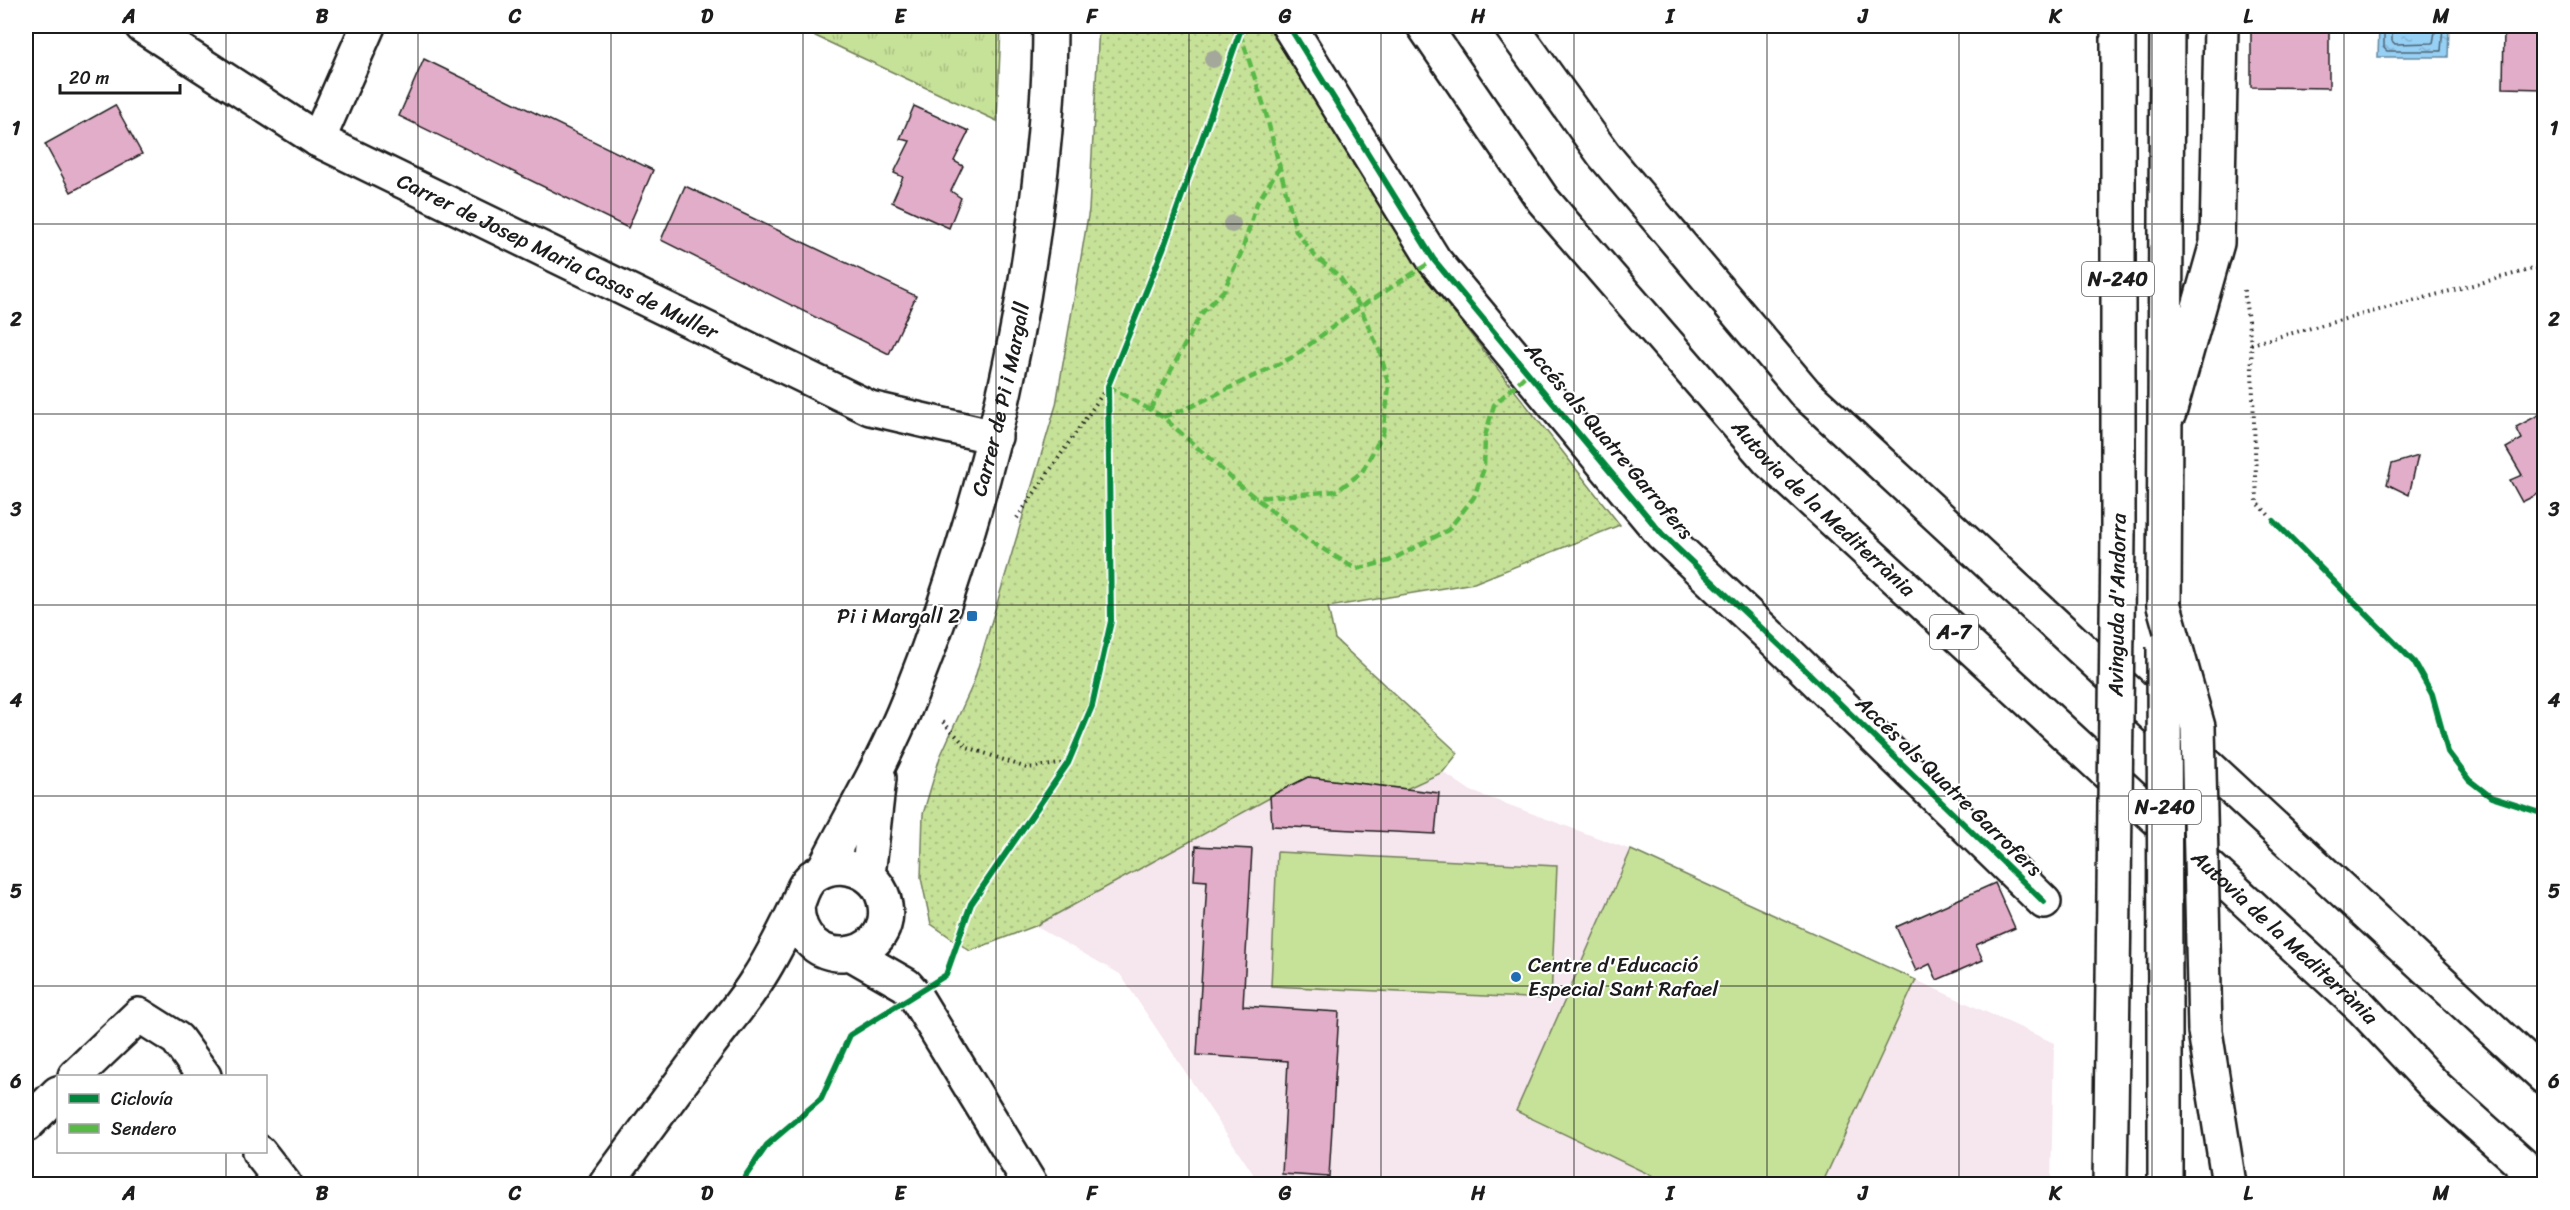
<svg xmlns="http://www.w3.org/2000/svg" width="2570" height="1210" font-family="Sriracha,sans-serif">
  <style>
    .built { fill: #f6e6ee }
    .grass { fill: url(#grass-dots); stroke: #717e5a; stroke-width: 1.5 }
    .park { fill: url(#park-tufts); stroke: #717e5a; stroke-width: 1.5 }
    .pitch { fill: #c6e198; stroke: #717e5a; stroke-width: 1.5 }
    .water { fill: url(#water-ripples); stroke: #65889e; stroke-width: 1.5 }
    .lines { fill: none; stroke-linecap: round; stroke-linejoin: round }
    .shore { stroke: #4d6473; stroke-width: 1.5 }
    .building { fill: #e2adc8; stroke: #1c1c1c; stroke-width: 1.5 }
    .minor-casing { stroke: #1c1c1c; stroke-width: 38 }
    .highway-casing { stroke: #1c1c1c; stroke-width: 38 }
    .path { stroke: #1c1c1c; stroke-width: 4; stroke-dasharray: 1.5 4.5; stroke-linecap: butt }
    .minor { stroke: #fff; stroke-width: 33 }
    .highway { stroke: #fff; stroke-width: 33 }
    .highway-bridge-casing { stroke: #1c1c1c; stroke-width: 38; stroke-linecap: butt }
    .highway-bridge { stroke: #fff; stroke-width: 33 }
    .quiet { stroke: #58b947; stroke-width: 4.5; stroke-dasharray: 9 4.5; stroke-linecap: butt }
    .cycleway-casing { stroke: #fff; stroke-width: 10 }
    .cycleway { stroke: #00873e; stroke-width: 6 }
    .tree { fill: #a3a89a }
    .grid { fill: none; stroke: #1c1c1c; stroke-width: 1.5; stroke-opacity: 0.55 }
    .poi-dot { fill: #1f6fb2; stroke: #fff; stroke-width: 2 }
    .labels { text-anchor: middle; dominant-baseline: central; stroke-width: 4.5; stroke-linejoin: round; paint-order: stroke }
    .shield { fill: #fff; stroke: #606060; stroke-width: 1.5 }
    .shield-label { font-size: 20px; font-weight: bold; fill: #1c1c1c }
    .street-label { font-size: 21px; fill: #1c1c1c; stroke: #fff }
    .poi-label { font-size: 21px; fill: #1c1c1c; stroke: #fff; text-anchor: end }
    .neatline { fill: none; stroke: #1c1c1c; stroke-width: 2 }
    .grid-label { font-size: 20px; text-anchor: middle; font-weight: bold; fill: #1c1c1c }
  </style>
  <defs>
    <pattern id="grass-dots" width="8" height="8" patternUnits="userSpaceOnUse" patternTransform="scale(1.5)"><rect width="8" height="8" fill="#c6e198"/><path d="M2 2h.1M6 6h.1" fill="none" stroke="#aac082" stroke-width="1.8" stroke-linecap="round"/></pattern>
    <pattern id="park-tufts" width="24" height="20" patternUnits="userSpaceOnUse" patternTransform="scale(1.5)"><rect width="24" height="20" fill="#c6e198"/><path d="M3 7l-1-3M5 7V3M7 7l1-3M15 17l-1-3M17 17v-4M19 17l1-3" fill="none" stroke="#aac082"/></pattern>
    <pattern id="water-ripples" width="26" height="14" patternUnits="userSpaceOnUse" patternTransform="scale(1.5)"><rect width="26" height="14" fill="#96d0f5"/><path d="M2 4q2-2 4 0t4 0M15 11q2-2 4 0t4 0" fill="none" stroke="#81b2d1"/></pattern>
  </defs>
  <rect width="100%" height="100%" fill="#fff"/>
  <filter id="ink" filterUnits="userSpaceOnUse"><feTurbulence type="fractalNoise" baseFrequency=".0167" numOctaves="2"/><feDisplacementMap in="SourceGraphic" scale="12" xChannelSelector="R" yChannelSelector="G"/><feConvolveMatrix kernelMatrix="1 2 1 2 8 2 1 2 1" color-interpolation-filters="sRGB"/></filter>
  <g filter="url(#ink)">
    <path class="built" d="M1443,772L1471,791L1631,850L2054,1043L2051,1184H1260L1120,974L1035,926L1308,777L1406,789Z"/>
    <path class="grass" d="M1099,26H1270L1436,290L1620,525L1474,583L1328,607L1335,639L1458,753L1443,772L1406,789L1308,777L1035,926L970,951L931,924L921,878L923,814L940,757L973,684L1056,405L1089,210Z"/>
    <path class="park" d="M794,26H1001L997,121Z"/>
    <g class="pitch">
      <path d="M1631,850L1916,980L1822,1184H1669L1516,1111Z"/>
      <path d="M1277,852L1557,866L1551,999L1271,986Z"/>
    </g>
    <path class="water" d="M2379,26H2449L2448,57H2378Z"/>
    <g class="lines">
      <g class="shore">
        <path d="M2384,26V48L2387,51H2441L2443,26"/>
        <path d="M2392,26V41L2395,44L2433,43L2436,26"/>
      </g>
    </g>
    <g class="building">
      <path d="M2251,26H2329V88L2251,87Z"/>
      <path d="M2504,26H2544V89L2503,88Z"/>
      <path d="M424,59L653,170L628,228L399,116Z"/>
      <path d="M115,105L142,154L71,192L45,144Z"/>
      <path d="M914,106L969,131L954,161L963,166L951,191L961,198L949,228L892,202L903,177L894,173L910,141L900,139Z"/>
      <path d="M685,186L916,296L889,354L661,240Z"/>
      <path d="M2544,412V491L2522,502L2510,480L2522,475L2506,448L2522,439L2516,427Z"/>
      <path d="M2418,456L2409,495L2387,484L2392,464Z"/>
      <path d="M1308,777L1439,793L1435,834L1272,826L1270,796Z"/>
      <path d="M1196,846L1252,849L1243,1006L1339,1012L1329,1177L1282,1174L1288,1061L1197,1055L1207,881L1194,880Z"/>
      <path d="M1995,883L2015,928L1976,945L1983,960L1937,980L1930,964L1916,971L1896,927Z"/>
    </g>
    <g class="lines">
      <defs>
        <g id="minor">
          <path id="s1" d="M142,26L318,140L870,408L995,437"/>
          <path d="M1289,26L1434,260L1662,534L1791,656L2044,902"/>
          <path d="M318,140L368,26"/>
          <path d="M2169,413L2217,243L2221,26"/>
          <path id="s2" d="M824,869C853,813 886,757 909,699C972,542 1015,378 1036,210C1044,150 1050,87 1050,26"/>
          <path d="M868,875L879,778"/>
          <path d="M852,954L906,985L914,994L1030,1184"/>
          <path d="M75,1076L139,1015L177,1039L204,1076"/>
          <path d="M26,1125L58,1093"/>
          <path d="M259,1152L284,1184"/>
          <path d="M606,1184C640,1138 674,1092 708,1046C724,1024 743,1003 757,980C772,958 784,932 796,908C801,897 802,886 812,877C839,856 880,871 885,905C894,964 799,976 797,906"/>
        </g>
        <g id="highway">
          <path id="s3" d="M1424,26L1543,200L1769,461L2362,1008L2436,1087L2544,1184"/>
          <path d="M1511,26L1604,155L1805,393L2544,1077"/>
          <path d="M2118,26V533"/>
          <path d="M2164,606L2167,26"/>
          <path d="M2205,1031L2229,1184"/>
          <path d="M2110,1184L2113,982"/>
          <path d="M2165,1184V1008"/>
        </g>
      </defs>
      <use href="#minor" class="minor-casing"/>
      <use href="#highway" class="highway-casing"/>
      <g class="path">
        <path d="M2244,290L2251,344L2257,502L2274,521"/>
        <path d="M2251,344L2544,266"/>
        <path d="M1017,518L1108,386"/>
        <path d="M943,722L967,747L1027,768L1068,763"/>
      </g>
      <use href="#minor" class="minor"/>
      <use href="#highway" class="highway"/>
      <defs>
        <g id="highway-bridge">
          <path d="M2164,606L2198,727L2205,1031"/>
          <path d="M2164,647L2165,1008"/>
          <path d="M2113,982L2118,533"/>
        </g>
      </defs>
      <use href="#highway-bridge" class="highway-bridge-casing"/>
      <use href="#highway-bridge" class="highway-bridge"/>
      <g class="quiet">
        <path d="M1240,33L1264,106L1296,231L1315,256L1339,276L1360,307L1380,352L1389,386L1383,433L1362,472L1337,491L1255,498"/>
        <path d="M1108,386L1163,417L1237,483L1308,540L1356,569L1389,561L1448,530L1474,497L1484,468L1485,436L1494,405L1528,373"/>
        <path d="M1150,410L1201,314L1224,290L1242,251L1257,203L1279,168"/>
        <path d="M1163,417L1188,408L1293,357L1351,313L1434,260"/>
      </g>
      <defs>
        <g id="cycleway">
          <path d="M1289,26L1434,260L1662,534L1791,656L2044,902"/>
          <path d="M2274,521L2414,662L2432,694L2448,752L2469,780L2491,797L2544,814"/>
          <path d="M740,1184L767,1145L821,1099L850,1035L946,975L971,904L1068,763L1092,706L1111,621L1108,386L1163,249L1242,26"/>
        </g>
      </defs>
      <use href="#cycleway" class="cycleway-casing"/>
      <use href="#cycleway" class="cycleway"/>
    </g>
    <g class="tree">
      <circle cx="1213" cy="59" r="9"/>
      <circle cx="1232" cy="224" r="9"/>
    </g>
  </g>
  <path class="grid" d="M226,26V1076M418,26V1184M611,26V1184M803,26V1184M996,26V1184M1189,26V1184M1381,26V1184M1574,26V1184M1767,26V1184M1959,26V1184M2152,26V1184M2344,26V1184M26,224H2544M26,414H2544M26,605H2544M26,796H2544M26,986H2544M226,1152V1184"/>
  <g class="poi-dot">
    <rect x="966" y="610" width="12" height="12" rx="3"/>
    <circle cx="1516" cy="977" r="6"/>
  </g>
  <g class="labels">
    <g class="shield">
      <rect x="2082" y="262" width="72" height="34" rx="4.5"/>
      <rect x="1930" y="615" width="48" height="34" rx="4.5"/>
      <rect x="2129" y="790" width="72" height="34" rx="4.5"/>
    </g>
    <g class="shield-label">
      <text x="2118" y="279">N-240</text>
      <text x="1954" y="632">A-7</text>
      <text x="2165" y="807">N-240</text>
    </g>
    <g class="street-label">
      <text stroke="none"><textPath href="#s1" startOffset="476">Carrer de Josep Maria Casas de Muller</textPath></text>
      <text stroke="none"><textPath href="#s2" startOffset="504">Carrer de Pi i Margall</textPath></text>
      <text transform="translate(1609 441) rotate(50)">Accés als Quatre Garrofers</text>
      <text stroke="none"><textPath href="#s3" startOffset="628">Autovia de la Mediterrània</textPath></text>
      <text transform="translate(2117 605) rotate(-89)">Avinguda d'Andorra</text>
      <text transform="translate(1949 786) rotate(44)">Accés als Quatre Garrofers</text>
      <text stroke="none"><textPath href="#s3" startOffset="1258">Autovia de la Mediterrània</textPath></text>
    </g>
    <g class="poi-label">
      <text x="960" y="616">Pi i Margall 2</text>
      <text x="1528" y="965" text-anchor="start">Centre d'Educació<tspan x="1528" dy="24">Especial Sant Rafael</tspan></text>
    </g>
  </g>
  <rect width="2570" height="1210" fill="none" stroke="#fff" stroke-width="66"/>
  <rect x="57" y="1075" width="210" height="78" fill="#ffffff" stroke="#a4a4a4" stroke-width="1.5"/>
  <rect x="69" y="1094" width="30" height="9" fill="#00873e" stroke="#a4a4a4" stroke-width="1.5"/>
  <text x="111" y="1105" font-size="18" fill="#1c1c1c">Ciclovía</text>
  <rect x="69" y="1124" width="30" height="9" fill="#58b947" stroke="#a4a4a4" stroke-width="1.5"/>
  <text x="111" y="1135" font-size="18" fill="#1c1c1c">Sendero</text>
  <path d="M60 84v9h120v-9" fill="none" stroke="#1c1c1c" stroke-width="3"/>
  <text x="69" y="84" font-size="18" fill="#1c1c1c" stroke="#ffffff" stroke-width="4.5" paint-order="stroke">20 m</text>
  <rect x="33" y="33" width="2504" height="1144" class="neatline"/>
  <g class="grid-label">
    <text x="129" y="23">A</text>
    <text x="322" y="23">B</text>
    <text x="515" y="23">C</text>
    <text x="707" y="23">D</text>
    <text x="900" y="23">E</text>
    <text x="1092" y="23">F</text>
    <text x="1285" y="23">G</text>
    <text x="1478" y="23">H</text>
    <text x="1670" y="23">I</text>
    <text x="1863" y="23">J</text>
    <text x="2055" y="23">K</text>
    <text x="2248" y="23">L</text>
    <text x="2441" y="23">M</text>
    <text x="16" y="135">1</text>
    <text x="2554" y="135">1</text>
    <text x="16" y="326">2</text>
    <text x="2554" y="326">2</text>
    <text x="16" y="516">3</text>
    <text x="2554" y="516">3</text>
    <text x="16" y="707">4</text>
    <text x="2554" y="707">4</text>
    <text x="16" y="898">5</text>
    <text x="2554" y="898">5</text>
    <text x="16" y="1088">6</text>
    <text x="2554" y="1088">6</text>
    <text x="129" y="1200">A</text>
    <text x="322" y="1200">B</text>
    <text x="515" y="1200">C</text>
    <text x="707" y="1200">D</text>
    <text x="900" y="1200">E</text>
    <text x="1092" y="1200">F</text>
    <text x="1285" y="1200">G</text>
    <text x="1478" y="1200">H</text>
    <text x="1670" y="1200">I</text>
    <text x="1863" y="1200">J</text>
    <text x="2055" y="1200">K</text>
    <text x="2248" y="1200">L</text>
    <text x="2441" y="1200">M</text>
  </g>
</svg>
